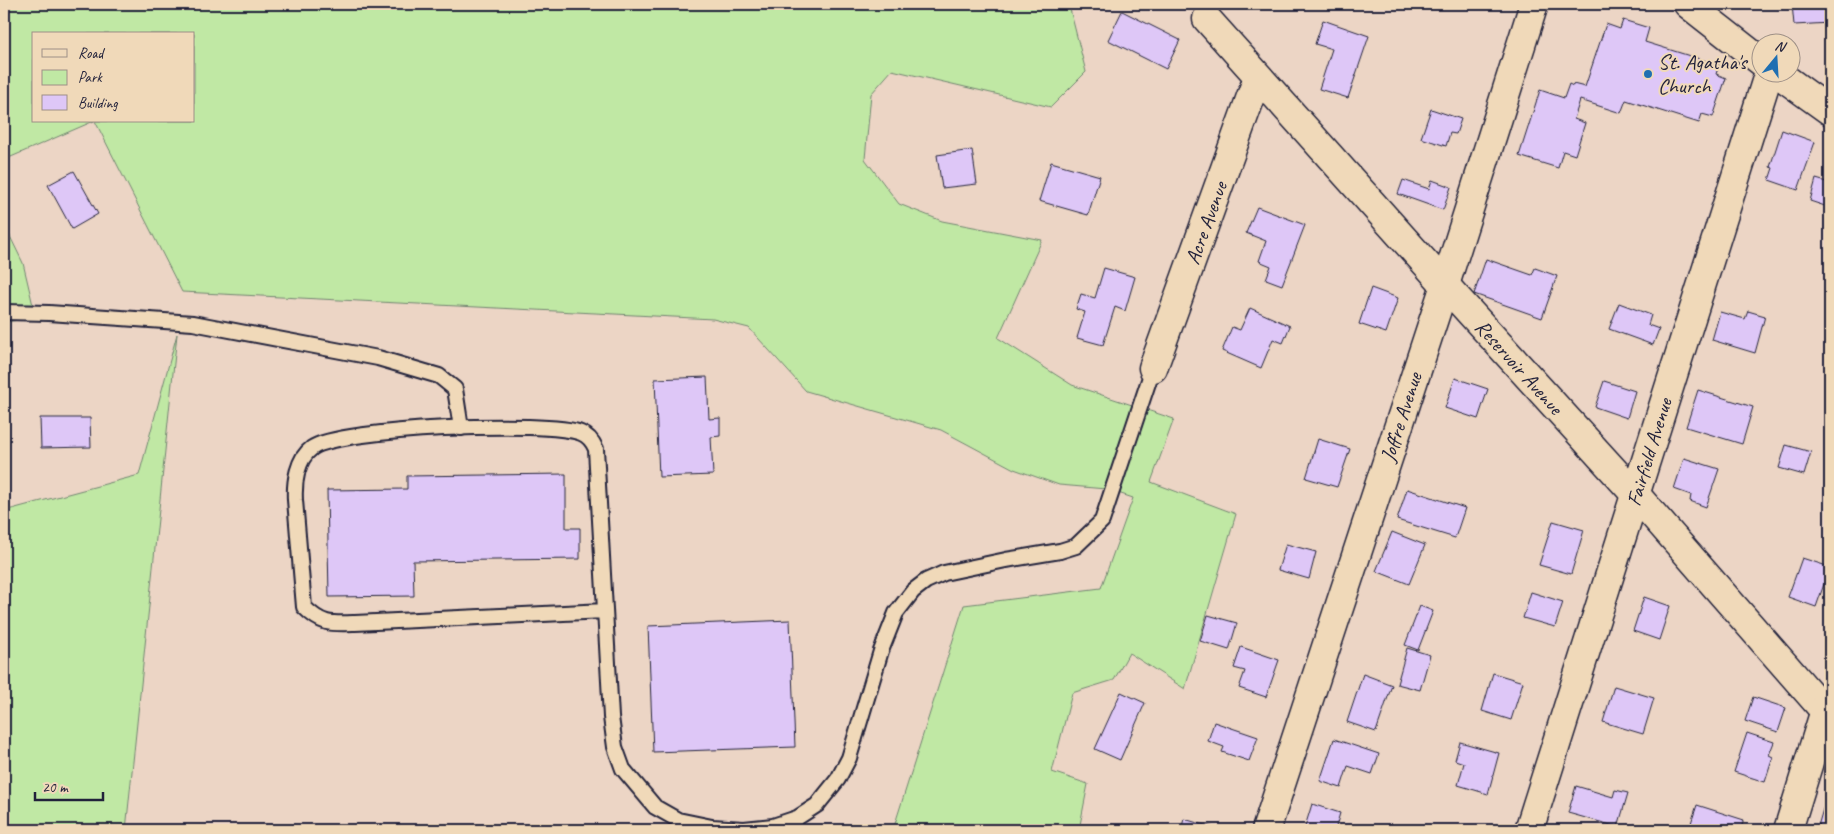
<svg xmlns="http://www.w3.org/2000/svg" width="1834" height="834" font-family="Caveat,sans-serif">
  <style>
    .green { fill: #c0e8a4; stroke: #718570 }
    .building { fill: #dec7f7; stroke: #22223b }
    .lines { fill: none; stroke-linecap: round; stroke-linejoin: round }
    .service-casing { stroke: #22223b; stroke-width: 18 }
    .minor-casing { stroke: #22223b; stroke-width: 31 }
    .tertiary-casing { stroke: #22223b; stroke-width: 31 }
    .service { stroke: #f0d9b9; stroke-width: 14 }
    .minor { stroke: #f0d9b9; stroke-width: 28 }
    .tertiary { stroke: #f0d9b9; stroke-width: 28 }
    .poi-dot { fill: #1f6fb2; stroke: #f0d9b9; stroke-width: 2 }
    .labels { text-anchor: middle; dominant-baseline: central; stroke-width: 4; stroke-linejoin: round; paint-order: stroke }
    .poi-label { font-size: 21px; fill: #22223b; stroke: #f0d9b9; text-anchor: start }
    .street-label { font-size: 21px; fill: #22223b; stroke: #f0d9b9 }
  </style>
  <rect width="100%" height="100%" fill="#ecd5c5"/>
  <filter id="ink" filterUnits="userSpaceOnUse"><feTurbulence type="fractalNoise" baseFrequency=".02" numOctaves="2"/><feDisplacementMap in="SourceGraphic" scale="10" xChannelSelector="R" yChannelSelector="G"/><feConvolveMatrix kernelMatrix="1 2 1 2 8 2 1 2 1" color-interpolation-filters="sRGB"/></filter>
  <g filter="url(#ink)">
    <g class="green">
      <path d="M4,4H1076L1070,9L1086,72L1051,107L892,70L871,94L865,159L899,204L942,221L1042,240L998,338L1072,385L1174,419L1151,482L1236,514L1185,689L1129,653L1114,680L1072,693L1052,772L1088,784L1079,830H893L964,605L1101,588L1133,498L1106,489L1059,485L1014,469L941,430L806,391L749,328L713,319L182,292L95,121H194V34H34V121H94L4,160Z"/>
      <path d="M4,224L23,263L36,318L4,322Z"/>
      <path d="M177,334L126,830H4V511L139,475Z"/>
    </g>
    <g class="building">
      <path d="M1792,4H1830V23L1794,25Z"/>
      <path d="M1122,11L1180,40L1166,69L1108,40Z"/>
      <path d="M1323,20L1369,36L1348,98L1319,89L1332,49L1315,44Z"/>
      <path d="M1623,20L1649,28L1645,42L1719,65L1716,74L1726,78L1713,117L1702,114L1699,123L1626,100L1621,113L1580,100L1574,119L1585,123L1575,155L1563,151L1558,168L1519,156L1540,90L1564,98L1569,84L1573,86V84L1585,87L1606,24L1620,29Z"/>
      <path d="M1431,109L1461,119L1456,134L1450,133L1446,146L1421,138Z"/>
      <path d="M1782,130L1815,142L1798,190L1769,180L1773,168L1770,167Z"/>
      <path d="M972,150L977,184L942,188L937,155Z"/>
      <path d="M1051,162L1100,176L1088,215L1039,201Z"/>
      <path d="M74,171L98,214L72,229L48,185Z"/>
      <path d="M1816,179L1830,183V190L1825,206L1810,201Z"/>
      <path d="M1403,180L1429,189L1432,180L1451,187L1443,210L1398,194Z"/>
      <path d="M1257,207L1305,225L1282,285L1266,279L1271,266L1259,261L1266,241L1246,233Z"/>
      <path d="M1486,259L1532,275L1535,268L1557,276L1542,318L1474,294Z"/>
      <path d="M1104,268L1135,277L1125,311L1115,307L1103,345L1077,338L1085,312L1076,309L1081,294L1095,298Z"/>
      <path d="M1371,288L1398,298L1386,333L1359,324Z"/>
      <path d="M1619,303L1651,315L1648,325L1659,329L1653,345L1609,329Z"/>
      <path d="M1250,308L1290,326L1283,343L1273,339L1261,368L1222,351L1232,327L1240,330Z"/>
      <path d="M1748,311L1765,316L1755,353L1712,340L1720,312L1745,319Z"/>
      <path d="M707,377L709,419L720,418V436L711,437L713,475L659,477L655,379Z"/>
      <path d="M1455,378L1488,389L1478,419L1445,408Z"/>
      <path d="M1604,381L1635,391L1627,418L1595,407Z"/>
      <path d="M1698,390L1753,407L1742,444L1686,427Z"/>
      <path d="M40,418H90L91,447L41,448Z"/>
      <path d="M1318,439L1350,449L1337,487L1306,478Z"/>
      <path d="M1786,445L1811,452L1804,475L1779,468Z"/>
      <path d="M1684,458L1719,469L1706,507L1690,501L1691,495L1674,489Z"/>
      <path d="M566,474V528H580V559L413,561L414,596L329,597L327,490L407,489V476Z"/>
      <path d="M1407,489L1465,508L1455,538L1397,520Z"/>
      <path d="M1553,521L1584,530L1571,574L1539,565Z"/>
      <path d="M1392,532L1425,545L1409,584L1376,571Z"/>
      <path d="M1286,544L1316,552L1309,579L1278,570Z"/>
      <path d="M1802,558L1830,567L1816,607L1788,597Z"/>
      <path d="M1531,592L1563,602L1555,627L1523,618Z"/>
      <path d="M1644,597L1670,606L1659,640L1633,631Z"/>
      <path d="M1420,606L1433,611L1418,650L1405,645Z"/>
      <path d="M1208,615L1237,623L1229,650L1200,641Z"/>
      <path d="M790,620L795,747L653,752L648,626Z"/>
      <path d="M1241,647L1279,660L1266,697L1239,688L1245,671L1234,668Z"/>
      <path d="M1407,648L1430,655L1420,690L1397,684Z"/>
      <path d="M1493,673L1523,682L1511,720L1482,711Z"/>
      <path d="M1363,674L1392,685L1376,732L1347,722Z"/>
      <path d="M1614,686L1654,698L1643,734L1603,722Z"/>
      <path d="M1121,692L1145,703L1120,760L1095,749Z"/>
      <path d="M1753,697L1786,708L1778,732L1745,721Z"/>
      <path d="M1214,722L1258,737L1249,761L1222,752L1224,747L1208,741Z"/>
      <path d="M1747,733L1774,742L1769,755L1773,757L1765,782L1734,772Z"/>
      <path d="M1334,739L1379,754L1372,774L1348,766L1341,788L1320,781Z"/>
      <path d="M1460,742L1499,753L1488,794L1458,785L1464,763L1455,760Z"/>
      <path d="M1576,786L1613,797L1615,790L1628,793L1618,827L1568,813Z"/>
      <path d="M1826,799L1830,800V830L1818,826Z"/>
      <path d="M1312,804L1340,813L1335,830H1304Z"/>
      <path d="M1697,805L1744,820L1740,830H1707V828L1691,823Z"/>
      <path d="M1184,819L1222,830H1181Z"/>
      <path d="M1634,824L1654,830H1632Z"/>
    </g>
    <g class="lines">
      <defs>
        <g id="service">
          <path d="M4,312L49,313L193,323L378,358L439,376L455,389L461,428"/>
          <path d="M605,611L355,623C331,624 322,625 304,607L295,500C294,482 297,459 312,448C339,428 548,420 581,433C589,436 593,442 596,449L611,717L615,747L623,769L655,807L678,820L712,827L744,829L773,826L797,818L817,805L838,779L849,758L881,651L896,613L913,591L926,581L944,573L1006,560L1060,551L1076,546L1102,521L1153,368"/>
        </g>
        <g id="minor">
          <path d="M1207,19L1445,285L1636,495L1830,717"/>
          <path d="M1153,368L1258,77"/>
          <path d="M1266,830L1445,285L1534,4"/>
          <path d="M1529,830L1769,72"/>
          <path d="M1788,830L1829,697"/>
        </g>
        <g id="tertiary">
          <path d="M1688,4L1762,62"/>
          <path d="M1776,72L1830,111"/>
        </g>
      </defs>
      <use href="#service" class="service-casing"/>
      <use href="#minor" class="minor-casing"/>
      <use href="#tertiary" class="tertiary-casing"/>
      <use href="#service" class="service"/>
      <use href="#minor" class="minor"/>
      <use href="#tertiary" class="tertiary"/>
    </g>
  </g>
  <circle class="poi-dot" cx="1648" cy="74" r="5"/>
  <g class="labels">
    <g class="poi-label">
      <text x="1658" y="62">St. Agatha's<tspan x="1658" dy="24">Church</tspan></text>
    </g>
    <g class="street-label">
      <text transform="translate(1206 223) rotate(-70)">Acre Avenue</text>
      <text transform="translate(1519 367) rotate(48)">Reservoir Avenue</text>
      <text transform="translate(1401 417) rotate(-72)">Joffre Avenue</text>
      <text transform="translate(1649 452) rotate(-73)">Fairfield Avenue</text>
    </g>
  </g>
  <rect width="1834" height="834" fill="none" stroke="#f0d9b9" stroke-width="20"/>
  <rect x="10" y="10" width="1814" height="814" fill="none" stroke="#22223b" stroke-width="2" filter="url(#ink)"/>
  <rect x="32" y="32" width="162" height="90" fill="#f0d9b9" stroke="#9e9087"/>
  <rect x="42" y="49" width="25" height="8" fill="#f0d9b9" stroke="#9e9087"/>
  <text x="78" y="58" font-size="15" fill="#22223b">Road</text>
  <rect x="42" y="70" width="25" height="15" fill="#c0e8a4" stroke="#9e9087"/>
  <text x="78" y="82" font-size="15" fill="#22223b">Park</text>
  <rect x="42" y="95" width="25" height="15" fill="#dec7f7" stroke="#9e9087"/>
  <text x="78" y="108" font-size="15" fill="#22223b">Building</text>
  <g transform="translate(1776 58) rotate(18)"><circle r="24" fill="#f0d9b9" stroke="#9e9087"/>
  <path d="M0-4L9 19L0 12L-9 19Z" fill="#1f6fb2"/>
  <text y="-8" font-size="14" font-weight="bold" text-anchor="middle" fill="#22223b">N</text>
  </g>
  <path d="M35 792v8h68v-8" fill="none" stroke="#22223b" stroke-width="2.5"/>
  <text x="42" y="792" font-size="15" fill="#22223b" stroke="#f0d9b9" stroke-width="4" paint-order="stroke">20 m</text>
</svg>
